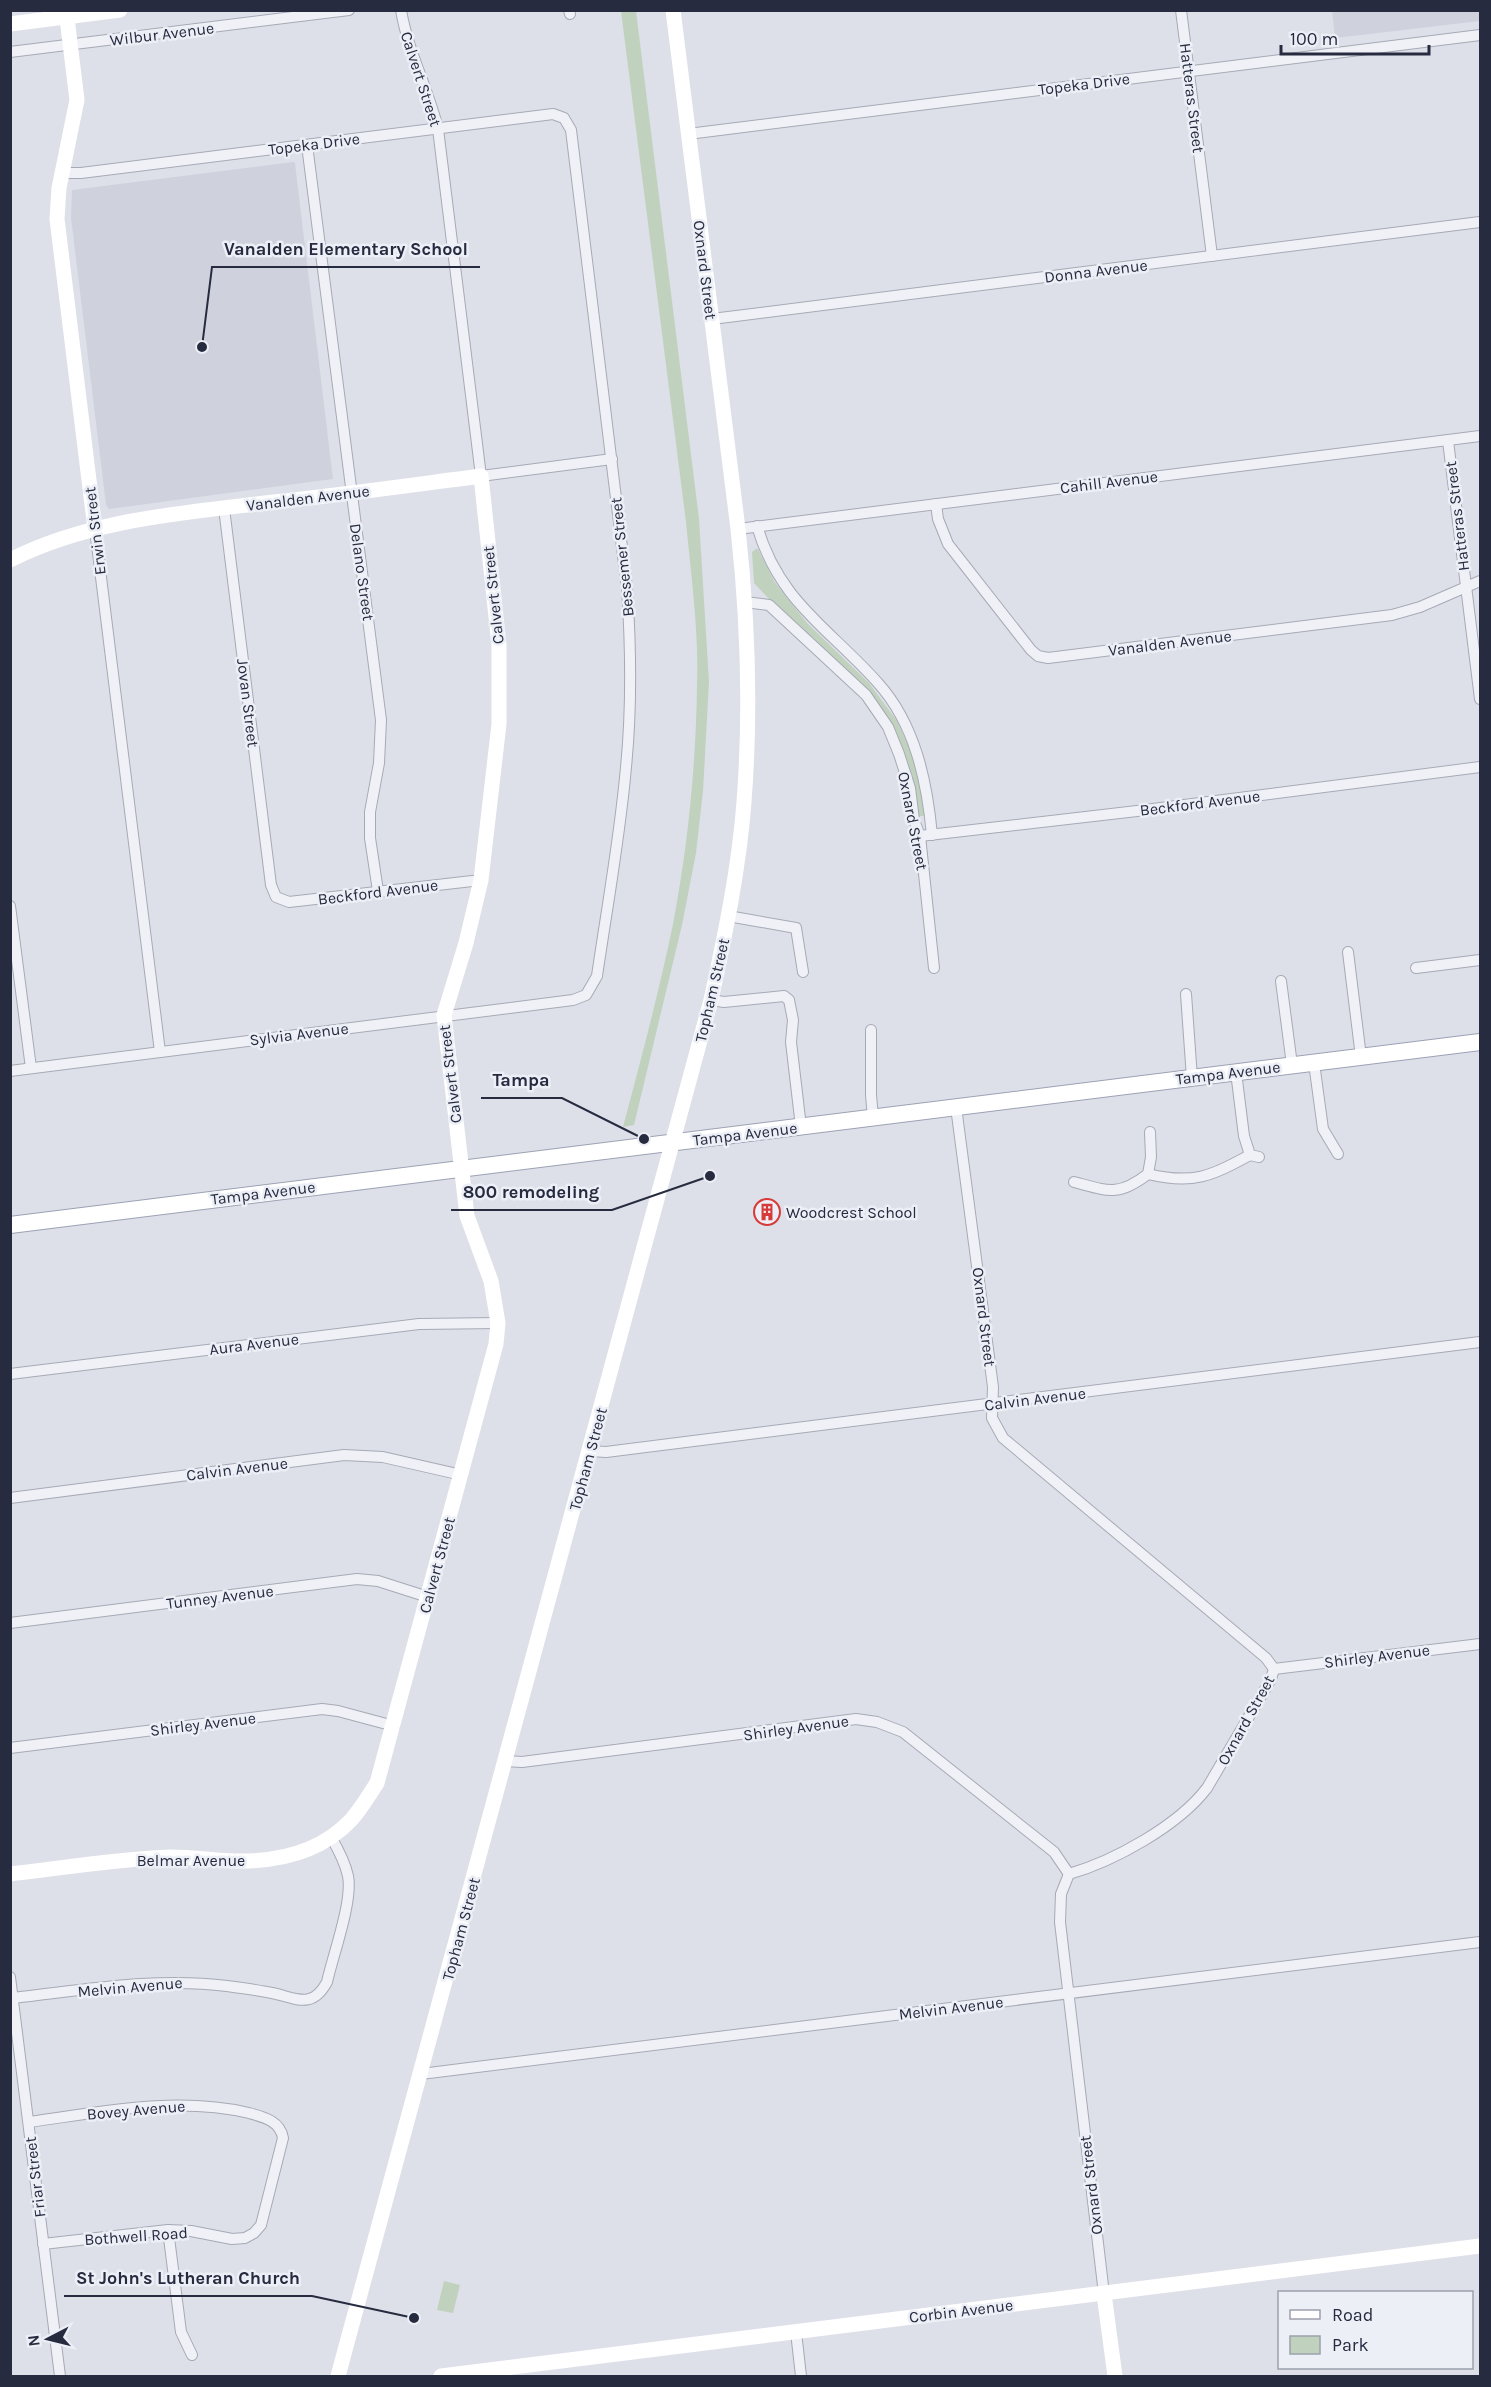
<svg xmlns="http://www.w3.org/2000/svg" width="1491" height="2387" font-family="Karla,sans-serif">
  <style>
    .built { fill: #cfd2dd }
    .green { fill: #c0d2be }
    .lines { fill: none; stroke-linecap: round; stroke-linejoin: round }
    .street-casing { stroke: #a6aab6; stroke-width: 12 }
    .primary-casing { stroke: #9ca2b4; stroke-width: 18 }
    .street { stroke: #f0f1f6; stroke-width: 10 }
    .secondary { stroke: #fff; stroke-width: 15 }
    .primary { stroke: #fff; stroke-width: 16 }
    .labels { text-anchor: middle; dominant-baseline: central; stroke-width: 5; stroke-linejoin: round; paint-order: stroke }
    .street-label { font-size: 16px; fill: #262b40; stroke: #eceff6 }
    .poi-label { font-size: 16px; fill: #262b40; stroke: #eceff6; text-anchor: start }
    .leader { fill: none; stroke: #262b40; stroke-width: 2 }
    .callout-dot { fill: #262b40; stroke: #eceff6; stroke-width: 2 }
    .callout-label { font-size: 18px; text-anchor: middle; font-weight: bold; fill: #262b40; stroke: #eceff6; stroke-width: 5; stroke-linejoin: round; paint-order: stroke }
  </style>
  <rect width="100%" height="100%" fill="#dde0e8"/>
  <g class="built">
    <path d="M1332,11H1480V21L1335,38Z"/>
    <path d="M293,162L295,163L333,479L109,509L106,505L71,218L72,190Z"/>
  </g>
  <g class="green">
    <path d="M621,11H636L699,519L709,682L703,791L696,853L682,925L634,1125L623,1127C641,1059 659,992 673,924C688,845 696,765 697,685C699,630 691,576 686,522Z"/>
    <path d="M756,549H758L774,581L786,597L808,624L869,683L897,721L916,764L925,816H918L894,732L754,583L752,552Z"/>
    <path d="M444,2281L460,2285L453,2313L437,2310Z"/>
  </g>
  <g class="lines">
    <defs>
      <g id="street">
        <path d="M401,10C408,52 428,88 438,129L481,476L612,459"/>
        <path d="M569,10L570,14"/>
        <path d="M1181,10L1212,256"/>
        <path d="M10,52L349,10"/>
        <path d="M688,134L1480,35"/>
        <path d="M307,145L381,720L379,763L370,812V838L378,891"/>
        <path d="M712,319L1480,222"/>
        <path d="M1448,441L1480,699"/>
        <path d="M936,504L938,519L948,544L1031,650L1038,656L1048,658L1392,615L1420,607L1480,581"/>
        <path d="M224,508L271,885L276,897L289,902L481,880"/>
        <path d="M757,526C779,602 829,628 878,683C915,724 927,781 932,835"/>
        <path d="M95,529L160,1052"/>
        <path d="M738,529L1480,436"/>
        <path d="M745,602L769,605L866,695L888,727L899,754L910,788L914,820L920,836L934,968"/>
        <path d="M920,836L1137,811L1480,767"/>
        <path d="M10,906L31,1068"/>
        <path d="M728,916L796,928L803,972"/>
        <path d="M1348,952L1361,1057"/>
        <path d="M1416,968L1480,960"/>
        <path d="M1281,981L1292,1065"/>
        <path d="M1186,994L1192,1078"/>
        <path d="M711,1000L724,1002L784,996L789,1000L793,1020L791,1042L801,1127"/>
        <path d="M871,1030V1095L873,1118"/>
        <path d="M1314,1063L1323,1129L1338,1154"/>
        <path d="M10,1071L573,1000L586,995L597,976C607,907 620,837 626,767C632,707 631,648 627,588L571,130L564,118L553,114L81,173H62"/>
        <path d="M1236,1072L1244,1136L1250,1155L1259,1157"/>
        <path d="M956,1107L993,1387L992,1418L1003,1438L1266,1658L1274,1669"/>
        <path d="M1148,1174L1151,1157L1150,1132"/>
        <path d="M1074,1182C1108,1191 1118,1197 1148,1174C1193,1185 1211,1176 1250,1155"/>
        <path d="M10,1374L419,1324L498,1323"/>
        <path d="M590,1451L606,1452L1480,1342"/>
        <path d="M10,1498L344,1455L383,1457L462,1475"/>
        <path d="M10,1623L357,1579L378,1581L428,1597"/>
        <path d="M1274,1669L1480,1644"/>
        <path d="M10,1748L322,1709L338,1711L394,1726"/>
        <path d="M506,1761L522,1762L856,1719L877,1722L903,1732L1054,1852L1069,1874"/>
        <path d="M10,1977L60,2376"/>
        <path d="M13,1998C85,1990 155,1977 227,1986C242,1988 257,1990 272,1993C296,1998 312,2010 327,1982C333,1955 353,1901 348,1876C345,1862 338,1849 331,1837"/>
        <path d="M421,2074L1480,1942"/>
        <path d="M29,2122C102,2112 176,2096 249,2113C264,2117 280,2121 283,2138L261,2225L254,2233L245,2238L232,2239L191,2231L168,2230L43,2244"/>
        <path d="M168,2230L181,2332L192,2355"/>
        <path d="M1104,2294L1060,1922L1061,1894L1069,1874C1114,1861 1178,1826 1207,1788L1271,1679L1274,1669"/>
        <path d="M796,2332L801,2376"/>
      </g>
      <path id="primary" d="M10,1225L1480,1042"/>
    </defs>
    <use href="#street" class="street-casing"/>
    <use href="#primary" class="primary-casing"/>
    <use href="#street" class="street"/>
    <g class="secondary">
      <path d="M66,10L77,100L59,188L57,219L95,529"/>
      <path d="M10,24L120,10"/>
      <path d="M10,560C91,519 184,513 273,502C342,495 412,485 481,476L499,645V724L481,880L466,943L444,1015L467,1216L491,1281L498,1323L496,1344L377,1783C369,1795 361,1809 351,1820C320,1853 277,1862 234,1861C213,1860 191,1857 170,1857C117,1859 63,1868 10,1874"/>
      <path d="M1104,2294L1115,2376"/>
      <path d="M338,2376L711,1000C725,935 739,869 744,802C751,711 748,620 738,529L673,10"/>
      <path d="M441,2376L1480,2246"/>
    </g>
    <use href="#primary" class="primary"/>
  </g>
  <defs>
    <symbol id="building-ring" viewBox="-11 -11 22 22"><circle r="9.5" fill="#eceff6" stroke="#d73a38" stroke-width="1.5"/><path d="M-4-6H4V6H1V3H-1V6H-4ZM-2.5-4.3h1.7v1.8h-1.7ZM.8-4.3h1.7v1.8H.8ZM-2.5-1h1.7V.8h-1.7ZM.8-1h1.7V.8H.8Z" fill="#d73a38"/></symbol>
  </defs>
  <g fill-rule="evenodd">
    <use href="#building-ring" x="752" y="1197" width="30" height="30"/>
  </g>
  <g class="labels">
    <g class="street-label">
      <text transform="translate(162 34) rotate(-7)">Wilbur Avenue</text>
      <text transform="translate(421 79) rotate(72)">Calvert Street</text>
      <text transform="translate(1084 84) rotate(-7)">Topeka Drive</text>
      <text transform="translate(1192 98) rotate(83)">Hatteras Street</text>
      <text transform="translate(314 144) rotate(-7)">Topeka Drive</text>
      <text transform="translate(705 270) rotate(83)">Oxnard Street</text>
      <text transform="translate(1096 271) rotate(-7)">Donna Avenue</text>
      <text transform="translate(1109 482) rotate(-7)">Cahill Avenue</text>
      <text transform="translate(308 498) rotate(-7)">Vanalden Avenue</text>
      <text transform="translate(1457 516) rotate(-97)">Hatteras Street</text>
      <text transform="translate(95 531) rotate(-97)">Erwin Street</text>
      <text transform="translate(622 557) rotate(-96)">Bessemer Street</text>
      <text transform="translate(362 572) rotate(82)">Delano Street</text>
      <text transform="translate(493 595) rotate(-96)">Calvert Street</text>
      <text transform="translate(1170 643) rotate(-7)">Vanalden Avenue</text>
      <text transform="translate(248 703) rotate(83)">Jovan Street</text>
      <text transform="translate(1200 803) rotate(-7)">Beckford Avenue</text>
      <text transform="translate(913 821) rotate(79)">Oxnard Street</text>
      <text transform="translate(378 892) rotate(-7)">Beckford Avenue</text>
      <text transform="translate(712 990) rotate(-77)">Topham Street</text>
      <text transform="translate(299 1034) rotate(-7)">Sylvia Avenue</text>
      <text transform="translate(1228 1073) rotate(-7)">Tampa Avenue</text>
      <text transform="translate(450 1074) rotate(-97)">Calvert Street</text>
      <text transform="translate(745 1134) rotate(-7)">Tampa Avenue</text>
      <text transform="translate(263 1193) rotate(-7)">Tampa Avenue</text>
      <text transform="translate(984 1317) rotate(83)">Oxnard Street</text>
      <text transform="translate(254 1344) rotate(-7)">Aura Avenue</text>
      <text transform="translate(1035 1399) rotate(-7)">Calvin Avenue</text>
      <text transform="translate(588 1459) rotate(-75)">Topham Street</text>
      <text transform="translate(237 1469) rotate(-7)">Calvin Avenue</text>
      <text transform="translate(437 1565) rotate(-75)">Calvert Street</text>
      <text transform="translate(220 1597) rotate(-7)">Tunney Avenue</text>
      <text transform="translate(1377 1656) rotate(-7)">Shirley Avenue</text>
      <text transform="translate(1246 1720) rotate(-61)">Oxnard Street</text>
      <text transform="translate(203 1724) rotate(-7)">Shirley Avenue</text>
      <text transform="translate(796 1728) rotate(-8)">Shirley Avenue</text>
      <text x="191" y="1860">Belmar Avenue</text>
      <text transform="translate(461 1929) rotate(-75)">Topham Street</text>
      <text transform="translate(130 1987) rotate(-5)">Melvin Avenue</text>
      <text transform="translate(951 2008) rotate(-7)">Melvin Avenue</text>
      <text transform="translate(136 2110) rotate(-5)">Bovey Avenue</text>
      <text transform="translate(35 2177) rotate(-97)">Friar Street</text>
      <text transform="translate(1091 2185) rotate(-97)">Oxnard Street</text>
      <text transform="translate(136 2236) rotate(-4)">Bothwell Road</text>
      <text transform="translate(961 2311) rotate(-7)">Corbin Avenue</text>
    </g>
    <g class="poi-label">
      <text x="786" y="1212">Woodcrest School</text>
    </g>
  </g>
  <path class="leader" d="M202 347L212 267H480M644 1139L562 1098H481M710 1176L612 1210H451M414 2318L312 2296H64"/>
  <g class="callout-dot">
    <circle cx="202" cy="347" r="6"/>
    <circle cx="644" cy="1139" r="6"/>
    <circle cx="710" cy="1176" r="6"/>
    <circle cx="414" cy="2318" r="6"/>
  </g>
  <g class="callout-label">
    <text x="346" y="255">Vanalden Elementary School</text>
    <text x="521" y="1086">Tampa</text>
    <text x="531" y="1198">800 remodeling</text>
    <text x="188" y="2284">St John's Lutheran Church</text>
  </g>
  <rect width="1491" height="2387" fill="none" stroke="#262b40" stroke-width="24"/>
  <rect x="1278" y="2291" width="195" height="78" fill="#eceff6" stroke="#9da1ad" stroke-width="1.5"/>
  <rect x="1290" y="2310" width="30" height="9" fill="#ffffff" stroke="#9da1ad" stroke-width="1.5"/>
  <text x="1332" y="2321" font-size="18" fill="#262b40">Road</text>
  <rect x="1290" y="2336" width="30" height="18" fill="#c0d2be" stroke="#9da1ad" stroke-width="1.5"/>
  <text x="1332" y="2351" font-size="18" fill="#262b40">Park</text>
  <g transform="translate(48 2339) rotate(263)" stroke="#eceff6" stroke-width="4.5" paint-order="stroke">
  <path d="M0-4.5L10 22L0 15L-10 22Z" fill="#262b40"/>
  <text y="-9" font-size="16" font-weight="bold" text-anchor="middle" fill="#262b40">N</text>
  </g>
  <path d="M1281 45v9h148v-9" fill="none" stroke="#262b40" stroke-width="3"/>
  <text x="1290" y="45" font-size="18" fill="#262b40" stroke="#eceff6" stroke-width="4.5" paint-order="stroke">100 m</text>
</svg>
